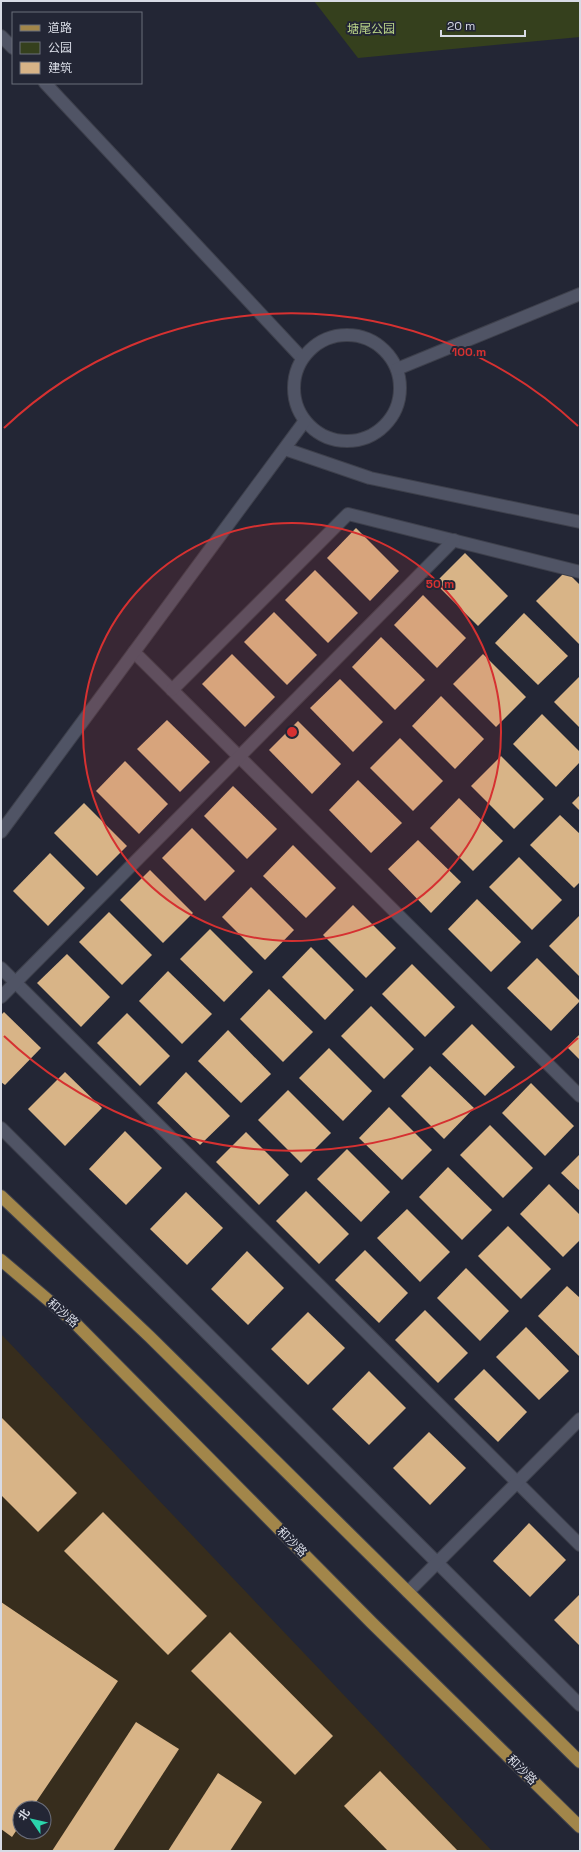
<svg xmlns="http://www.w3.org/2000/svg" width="581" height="1852" font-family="'Space Grotesk','Noto Sans SC',sans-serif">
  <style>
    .industrial { fill: #372d1d; fill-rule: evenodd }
    .green { fill: #35401d }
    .building { fill: #d8b487 }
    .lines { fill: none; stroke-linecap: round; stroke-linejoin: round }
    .minor-casing { stroke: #3e404c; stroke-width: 14 }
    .major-casing { stroke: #3e404c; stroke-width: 14 }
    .minor { stroke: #505465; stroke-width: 12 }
    .major { stroke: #a2864a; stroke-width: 12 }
    .ring { fill: none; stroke: #d63131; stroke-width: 2 }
    .labels { text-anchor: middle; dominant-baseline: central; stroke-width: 4; stroke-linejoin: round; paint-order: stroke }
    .park-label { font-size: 12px; fill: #bad489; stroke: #232635 }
    .street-label { font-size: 12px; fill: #d8dbe5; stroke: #232635 }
    .centre { fill: #d63131; stroke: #232635; stroke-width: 2 }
    .ring-label { font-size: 12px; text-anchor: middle; font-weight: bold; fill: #d63131; stroke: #232635; stroke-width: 4; stroke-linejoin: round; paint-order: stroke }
  </style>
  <rect width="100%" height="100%" fill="#232635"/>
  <path class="industrial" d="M1,1334L492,1851H1ZM20,1808H44V1832H20Z"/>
  <path class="green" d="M314,1H580V37L358,58Z"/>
  <g class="building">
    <path d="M356,528L399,571L370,601L327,558Z"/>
    <path d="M465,553L508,596L478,626L435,583Z"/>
    <path d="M315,570L358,613L328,643L285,600Z"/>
    <path d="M566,571L580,585L579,644L536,601Z"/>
    <path d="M423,595L466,638L437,668L394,625Z"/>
    <path d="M274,612L317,655L287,685L244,642Z"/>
    <path d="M524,613L568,656L538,685L495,643Z"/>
    <path d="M381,637L425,680L395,710L352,667Z"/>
    <path d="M232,654L275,697L245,727L202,684Z"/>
    <path d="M483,654L526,697L496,727L453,684Z"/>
    <path d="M580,676V728L554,702Z"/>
    <path d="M340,679L383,722L353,752L310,708Z"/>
    <path d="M441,696L484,739L455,769L412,726Z"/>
    <path d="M542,714L580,752V762L556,787L513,744Z"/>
    <path d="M167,720L210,762L180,792L137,749Z"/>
    <path d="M298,721L341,764L312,794L269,750Z"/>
    <path d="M400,738L443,781L413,811L370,768Z"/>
    <path d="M501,756L544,799L514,829L471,786Z"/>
    <path d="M125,761L168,804L139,834L96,791Z"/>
    <path d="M358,780L402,823L371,853L329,810Z"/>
    <path d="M233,786L277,829L247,859L204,816Z"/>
    <path d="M580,795V811L572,803Z"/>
    <path d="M459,798L503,841L473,871L430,828Z"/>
    <path d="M84,803L127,846L97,876L54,833Z"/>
    <path d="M560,815L580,834V882L574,888L530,845Z"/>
    <path d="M192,828L235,871L205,901L162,858Z"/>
    <path d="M418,840L461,882L431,913L388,869Z"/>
    <path d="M293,845L336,888L306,918L263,876Z"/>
    <path d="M50,853L85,888L48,926L13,891Z"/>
    <path d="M519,857L562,900L532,930L489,887Z"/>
    <path d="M150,870L193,913L163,943L120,900Z"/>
    <path d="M251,887L294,930L265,960L222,917Z"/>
    <path d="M477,899L521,942L491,972L448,929Z"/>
    <path d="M353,905L396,948L366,978L323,935Z"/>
    <path d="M109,912L152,955L122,985L79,942Z"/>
    <path d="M579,916L580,918V977L549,946Z"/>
    <path d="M210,929L253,972L224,1002L180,959Z"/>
    <path d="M311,947L354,990L325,1020L282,977Z"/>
    <path d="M67,954L110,997L81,1027L37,983Z"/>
    <path d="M537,958L580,1001L551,1031L507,988Z"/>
    <path d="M412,964L455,1007L425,1037L382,994Z"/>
    <path d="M168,971L212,1014L182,1044L139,1001Z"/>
    <path d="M269,989L313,1032L283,1062L240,1019Z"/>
    <path d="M371,1006L414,1049L384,1079L341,1036Z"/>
    <path d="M4,1012L41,1048L5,1085L1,1082V1015Z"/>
    <path d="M127,1013L170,1056L140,1086L97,1043Z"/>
    <path d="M472,1024L515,1067L485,1096L442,1054Z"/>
    <path d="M228,1030L271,1074L241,1103L198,1061Z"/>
    <path d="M580,1034V1060L567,1047Z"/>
    <path d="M329,1048L372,1091L343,1121L299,1078Z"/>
    <path d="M430,1066L474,1108L444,1139L401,1096Z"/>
    <path d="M65,1072L102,1108L65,1146L28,1109Z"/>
    <path d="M186,1072L230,1116L200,1145L157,1103Z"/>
    <path d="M531,1083L574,1126L545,1156L502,1113Z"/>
    <path d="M288,1090L331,1133L301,1163L258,1120Z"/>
    <path d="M389,1107L432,1150L402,1180L359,1138Z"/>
    <path d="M490,1125L533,1168L503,1198L460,1155Z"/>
    <path d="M125,1131L162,1168L126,1205L89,1169Z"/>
    <path d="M246,1132L289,1175L259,1205L216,1162Z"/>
    <path d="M347,1149L390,1192L361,1222L317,1179Z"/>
    <path d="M580,1154V1191L561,1173Z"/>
    <path d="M448,1167L492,1210L462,1240L419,1197Z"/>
    <path d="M549,1184L580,1215V1240L563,1257L520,1214Z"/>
    <path d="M306,1191L349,1234L319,1264L276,1221Z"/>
    <path d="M186,1192L223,1228L187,1265L150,1229Z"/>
    <path d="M407,1209L450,1252L420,1282L377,1238Z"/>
    <path d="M508,1226L551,1269L521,1299L478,1256Z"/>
    <path d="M365,1250L408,1293L379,1323L335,1280Z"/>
    <path d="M247,1251L284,1288L248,1325L211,1289Z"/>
    <path d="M466,1268L509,1311L480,1341L437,1298Z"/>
    <path d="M567,1286L580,1298V1357L538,1316Z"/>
    <path d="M425,1310L468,1353L438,1383L395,1340Z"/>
    <path d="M308,1312L345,1348L308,1385L271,1349Z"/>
    <path d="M526,1327L569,1371L539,1400L496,1357Z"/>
    <path d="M484,1369L527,1412L498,1442L454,1399Z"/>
    <path d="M369,1371L406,1408L369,1445L332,1409Z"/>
    <path d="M1,1417L77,1493L38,1532L1,1495Z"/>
    <path d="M429,1432L466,1468L430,1505L393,1468Z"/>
    <path d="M103,1512L207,1616L168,1655L64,1551Z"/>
    <path d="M529,1523L566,1560L530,1597L493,1561Z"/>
    <path d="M580,1594V1646L554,1620Z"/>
    <path d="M1,1602L118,1681L32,1808H20V1825L12,1837L1,1829Z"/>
    <path d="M230,1632L333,1736L295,1775L191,1671Z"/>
    <path d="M136,1722L179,1749L113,1851H52Z"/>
    <path d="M380,1771L458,1851H388L344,1806Z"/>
    <path d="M218,1773L262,1802L230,1851H168Z"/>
  </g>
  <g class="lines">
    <defs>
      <g id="minor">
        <path d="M1,36L13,48"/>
        <path d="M45,83L302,358"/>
        <circle cx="347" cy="388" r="53"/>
        <path d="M397,369L580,294"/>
        <path d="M285,449L370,478L580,522"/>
        <path d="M134,652L580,1096"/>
        <path d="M172,690L348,514L580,572"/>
        <path d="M1,832L304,422"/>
        <path d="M1,968L580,1545"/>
        <path d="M1,997L454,540"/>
        <path d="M1,1128L580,1705"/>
        <path d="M408,1592L580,1419"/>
      </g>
      <g id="major">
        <path d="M1,1196L150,1337L580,1762"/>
        <path d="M1,1260L74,1322L372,1623L580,1827"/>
      </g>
    </defs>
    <use href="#minor" class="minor-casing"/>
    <use href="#major" class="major-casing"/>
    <use href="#minor" class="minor"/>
    <use href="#major" class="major"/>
  </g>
  <circle cx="292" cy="732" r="209" fill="#d63131" fill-opacity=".12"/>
  <g class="ring">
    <circle cx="292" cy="732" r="209"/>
    <path d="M578 1038A419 419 0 0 1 4 1036M4 428A419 419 0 0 1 578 426"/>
  </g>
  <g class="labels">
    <g class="park-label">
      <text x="371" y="29">塘尾公园</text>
    </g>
    <g class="street-label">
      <text transform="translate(63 1313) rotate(41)">和沙路</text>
      <text transform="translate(292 1542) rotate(45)">和沙路</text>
      <text transform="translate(522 1770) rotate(45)">和沙路</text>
    </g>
  </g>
  <circle cx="292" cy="732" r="6" class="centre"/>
  <g class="ring-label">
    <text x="469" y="356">100 m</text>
    <text x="440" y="588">50 m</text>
  </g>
  <rect width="581" height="1852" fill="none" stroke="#d8dbe5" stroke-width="4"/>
  <rect x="12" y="12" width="130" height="72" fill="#232635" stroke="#6b6e7b"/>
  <rect x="20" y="25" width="20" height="6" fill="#a2864a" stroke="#6b6e7b"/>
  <text x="48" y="32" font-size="12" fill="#d8dbe5">道路</text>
  <rect x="20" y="42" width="20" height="12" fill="#35401d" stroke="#6b6e7b"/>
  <text x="48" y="52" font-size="12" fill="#d8dbe5">公园</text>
  <rect x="20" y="62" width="20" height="12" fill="#d8b487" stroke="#6b6e7b"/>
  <text x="48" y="72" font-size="12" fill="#d8dbe5">建筑</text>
  <g transform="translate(32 1820) rotate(304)"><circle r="19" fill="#232635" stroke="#6b6e7b"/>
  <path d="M0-3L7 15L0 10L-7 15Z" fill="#2bd5ac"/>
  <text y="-6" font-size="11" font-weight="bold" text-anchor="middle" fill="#d8dbe5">北</text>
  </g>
  <path d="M441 30v6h84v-6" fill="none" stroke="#d8dbe5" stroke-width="2"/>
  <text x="447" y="30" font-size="12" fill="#d8dbe5" stroke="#232635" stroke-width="3" paint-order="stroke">20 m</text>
</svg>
